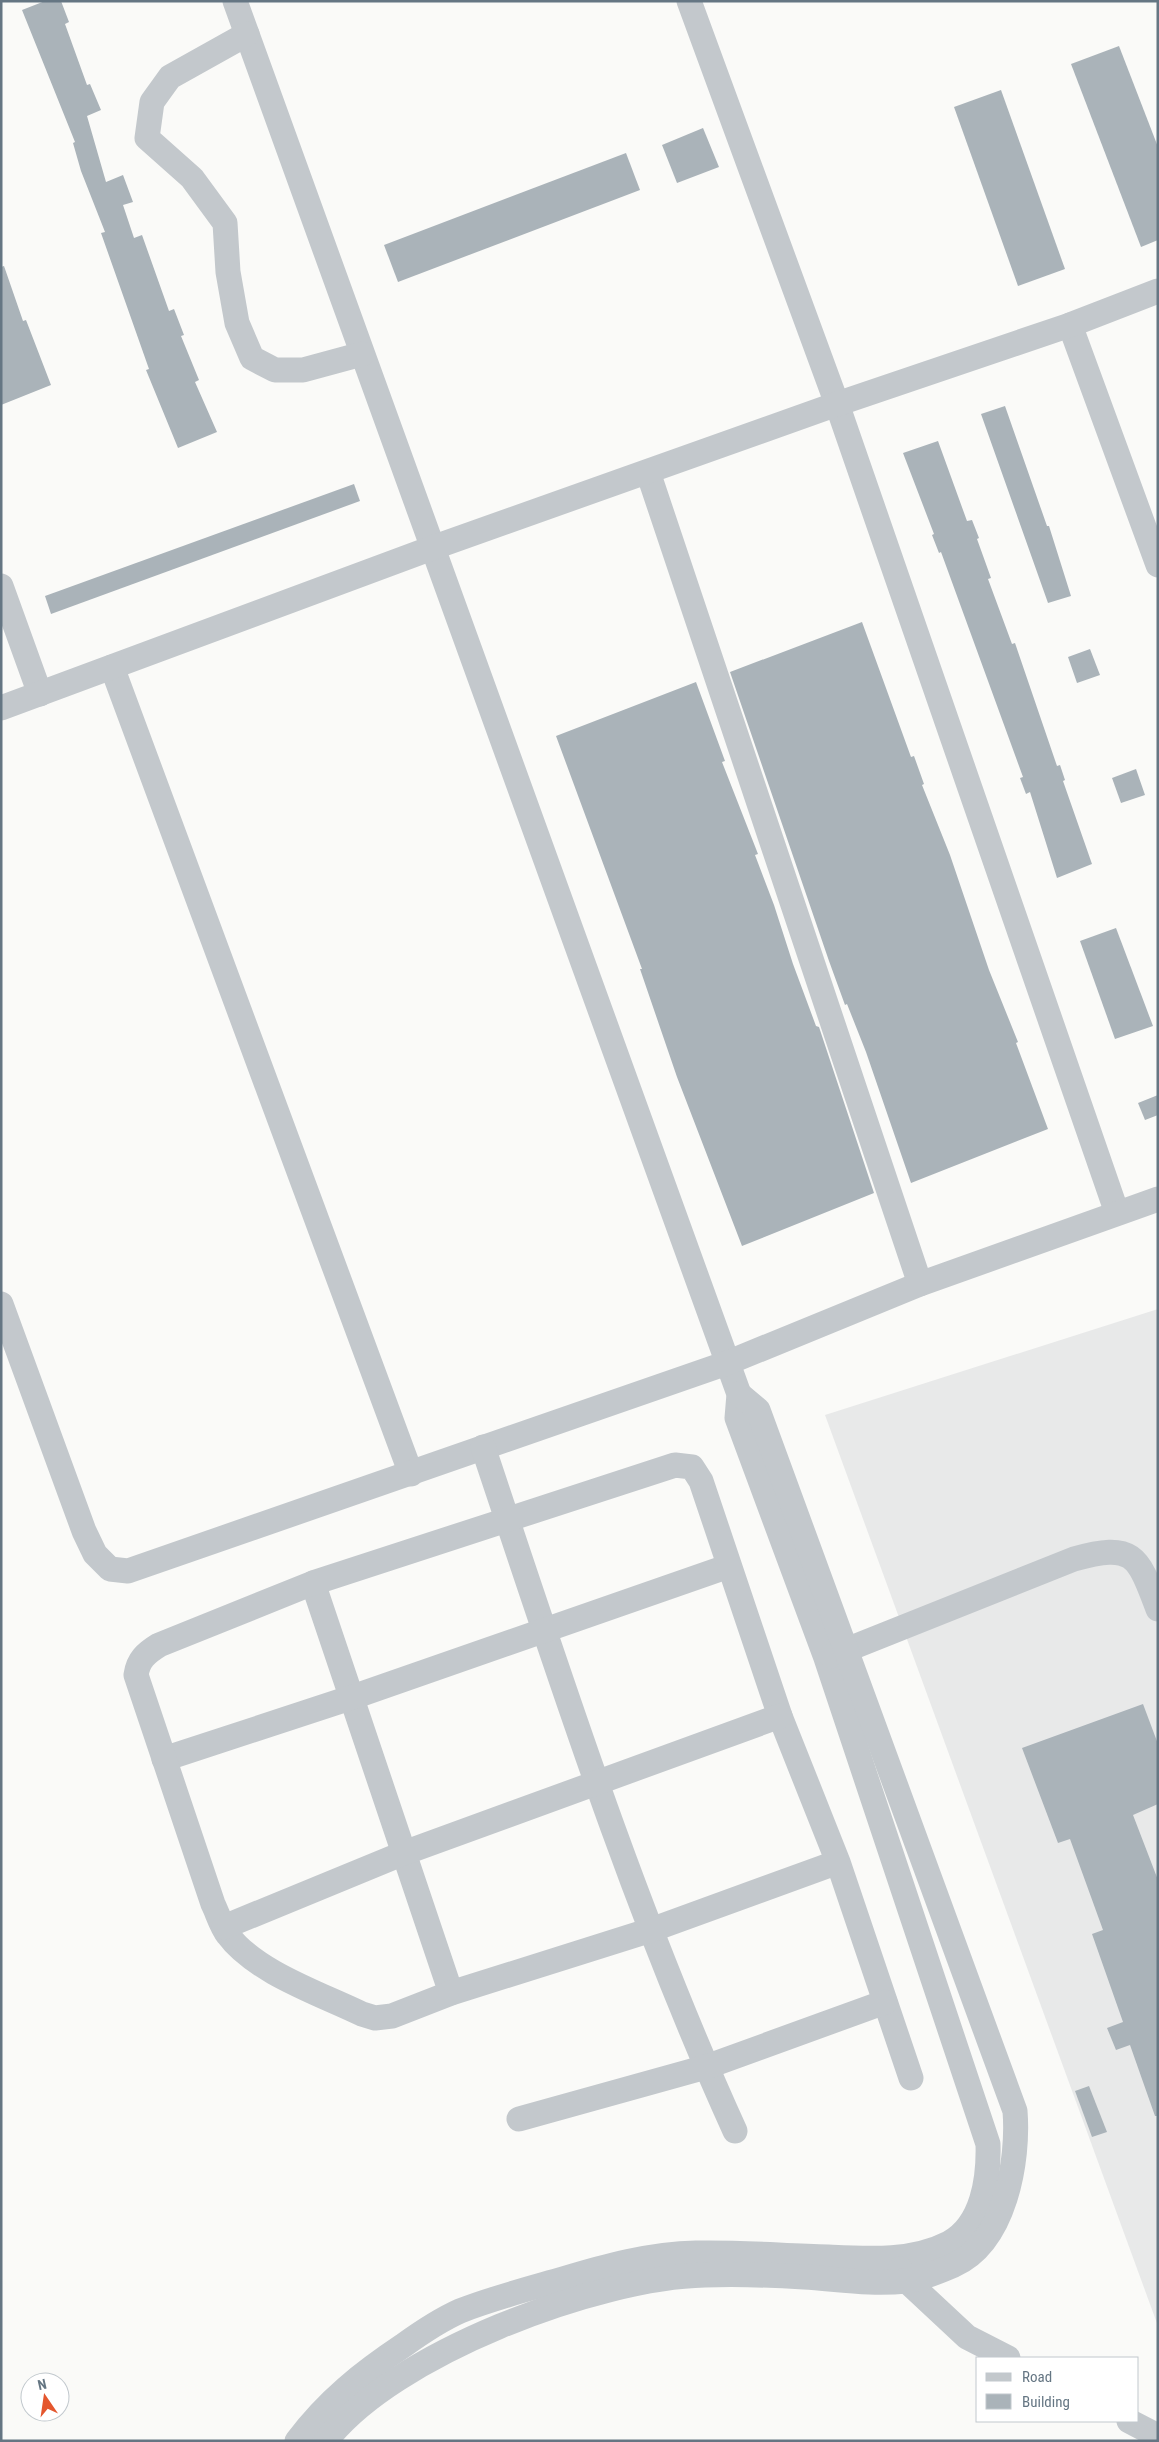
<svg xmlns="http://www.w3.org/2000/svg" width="1159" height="2442" font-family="'Roboto Condensed',sans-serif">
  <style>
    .built { fill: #e8e9e9 }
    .building { fill: #aab3b9 }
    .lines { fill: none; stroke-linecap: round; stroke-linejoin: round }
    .minor { stroke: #c3c8cc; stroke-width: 25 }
  </style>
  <rect width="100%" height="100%" fill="#fafaf8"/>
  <path class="built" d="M1158,1309V2326L825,1415Z"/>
  <g class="building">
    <path d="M45,1H61L69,22L65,24L87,85L90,84L101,110L87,116L106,182L123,175L133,202L123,205L134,238L142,235L169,311L174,309L184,335L181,336L199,380L195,382L217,432L178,448L146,370L149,369L101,233L105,232L81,171L73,143L75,142L22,10Z"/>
    <path d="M1119,46L1158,147V240L1141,247L1071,64Z"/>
    <path d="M1001,90L1065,269L1018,286L954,107Z"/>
    <path d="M703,128L719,167L677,183L662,145Z"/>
    <path d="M626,153L640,190L398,282L384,245Z"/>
    <path d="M4,266L23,321L26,320L51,385L1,405V267Z"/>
    <path d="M1005,406L1047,526H1049L1071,596L1048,603L981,414Z"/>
    <path d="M938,441L967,521L972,520L979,538L977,539L991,578L988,579L1012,644L1015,643L1057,766L1060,765L1065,780L1063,781L1092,864L1057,878L1030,792L1026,794L1020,778L1023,777L941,552L939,553L932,535L934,534L903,453Z"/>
    <path d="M354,484L360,501L51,614L45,596Z"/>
    <path d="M862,622L911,757L914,756L924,784L922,785L950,855L989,970L1018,1042L1016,1043L1048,1129L911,1183L866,1052L847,1004L845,1005L829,961L730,672Z"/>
    <path d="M1090,649L1100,675L1077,683L1068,657Z"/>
    <path d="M696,682L725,761L722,762L758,854L755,855L774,905L793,964L816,1026L819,1027L874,1193L742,1246L677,1077L640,969H642L556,736Z"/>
    <path d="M1136,769L1145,795L1121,803L1112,778Z"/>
    <path d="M1116,928L1153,1026L1115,1039L1080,941Z"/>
    <path d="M1158,1095V1115L1145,1120L1138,1103Z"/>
    <path d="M1143,1704L1158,1744V1804L1133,1815L1158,1880V2116H1155L1130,2045L1116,2050L1107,2028L1123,2022L1092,1934L1103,1930L1070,1839L1058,1843L1022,1748Z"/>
    <path d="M1089,2086L1107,2132L1092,2137L1075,2091Z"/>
  </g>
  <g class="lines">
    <g class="minor">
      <path d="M235,1L739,1394L737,1418L826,1658L988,2144C989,2178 983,2225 949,2243C912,2262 868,2259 828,2257C784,2256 740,2252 696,2253C650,2254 606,2266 563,2279C528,2289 493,2298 460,2311C440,2320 422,2332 404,2345C362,2373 328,2400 297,2441"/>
      <path d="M689,1L837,404L1117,1213"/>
      <path d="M247,34L170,77L152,102L147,138L192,178L225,223L228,272L237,323L252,358L275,370H303L362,354"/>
      <path d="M1070,325L1158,565"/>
      <path d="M648,472L920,1284"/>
      <path d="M1,586L40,694"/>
      <path d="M112,667L411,1474"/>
      <path d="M1,708L432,548L837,404L1070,325L1158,291"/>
      <path d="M1,1304L84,1531L95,1554L110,1569L128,1571L727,1363L920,1284L1158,1199"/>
      <path d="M483,1447C560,1677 634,1909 735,2131"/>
      <path d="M313,1583L451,1993"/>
      <path d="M831,1656L1074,1559C1134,1542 1138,1556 1158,1609"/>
      <path d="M164,1759L353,1697L729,1566"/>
      <path d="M838,1862L651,1930L451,1993L392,2016L375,2018L362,2014C321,1994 255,1972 228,1935C221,1926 218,1914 213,1904L136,1675C138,1660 146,1653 159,1645L313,1583L675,1465L692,1467L701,1481L780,1716L838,1862L911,2078"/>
      <path d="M224,1927L404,1853L780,1716"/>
      <path d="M519,2119L706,2067L885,2002"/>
      <path d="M900,2269L907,2281L967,2337L1008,2358"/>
      <path d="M1129,2421L1158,2436"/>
      <path d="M326,2441C392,2354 598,2277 705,2275C738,2274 771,2275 804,2277C837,2279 872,2285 906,2281C922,2279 940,2271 954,2265C1005,2242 1019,2161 1015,2111L758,1410L739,1394"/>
    </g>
  </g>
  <rect width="1159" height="2442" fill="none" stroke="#657683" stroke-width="5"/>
  <rect x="976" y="2357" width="162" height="65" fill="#ffffff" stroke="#c1c8cd"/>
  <rect x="986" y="2373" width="25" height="8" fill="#c3c8cc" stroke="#c1c8cd"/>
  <text x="1022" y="2382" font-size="15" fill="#657683">Road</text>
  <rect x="986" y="2394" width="25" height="15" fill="#aab3b9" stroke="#c1c8cd"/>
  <text x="1022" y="2407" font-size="15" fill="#657683">Building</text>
  <g transform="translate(45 2397) rotate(347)"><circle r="24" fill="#ffffff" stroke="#c1c8cd"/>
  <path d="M0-4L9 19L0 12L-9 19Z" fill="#e4572e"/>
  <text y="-8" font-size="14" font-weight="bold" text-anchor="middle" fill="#657683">N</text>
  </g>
</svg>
